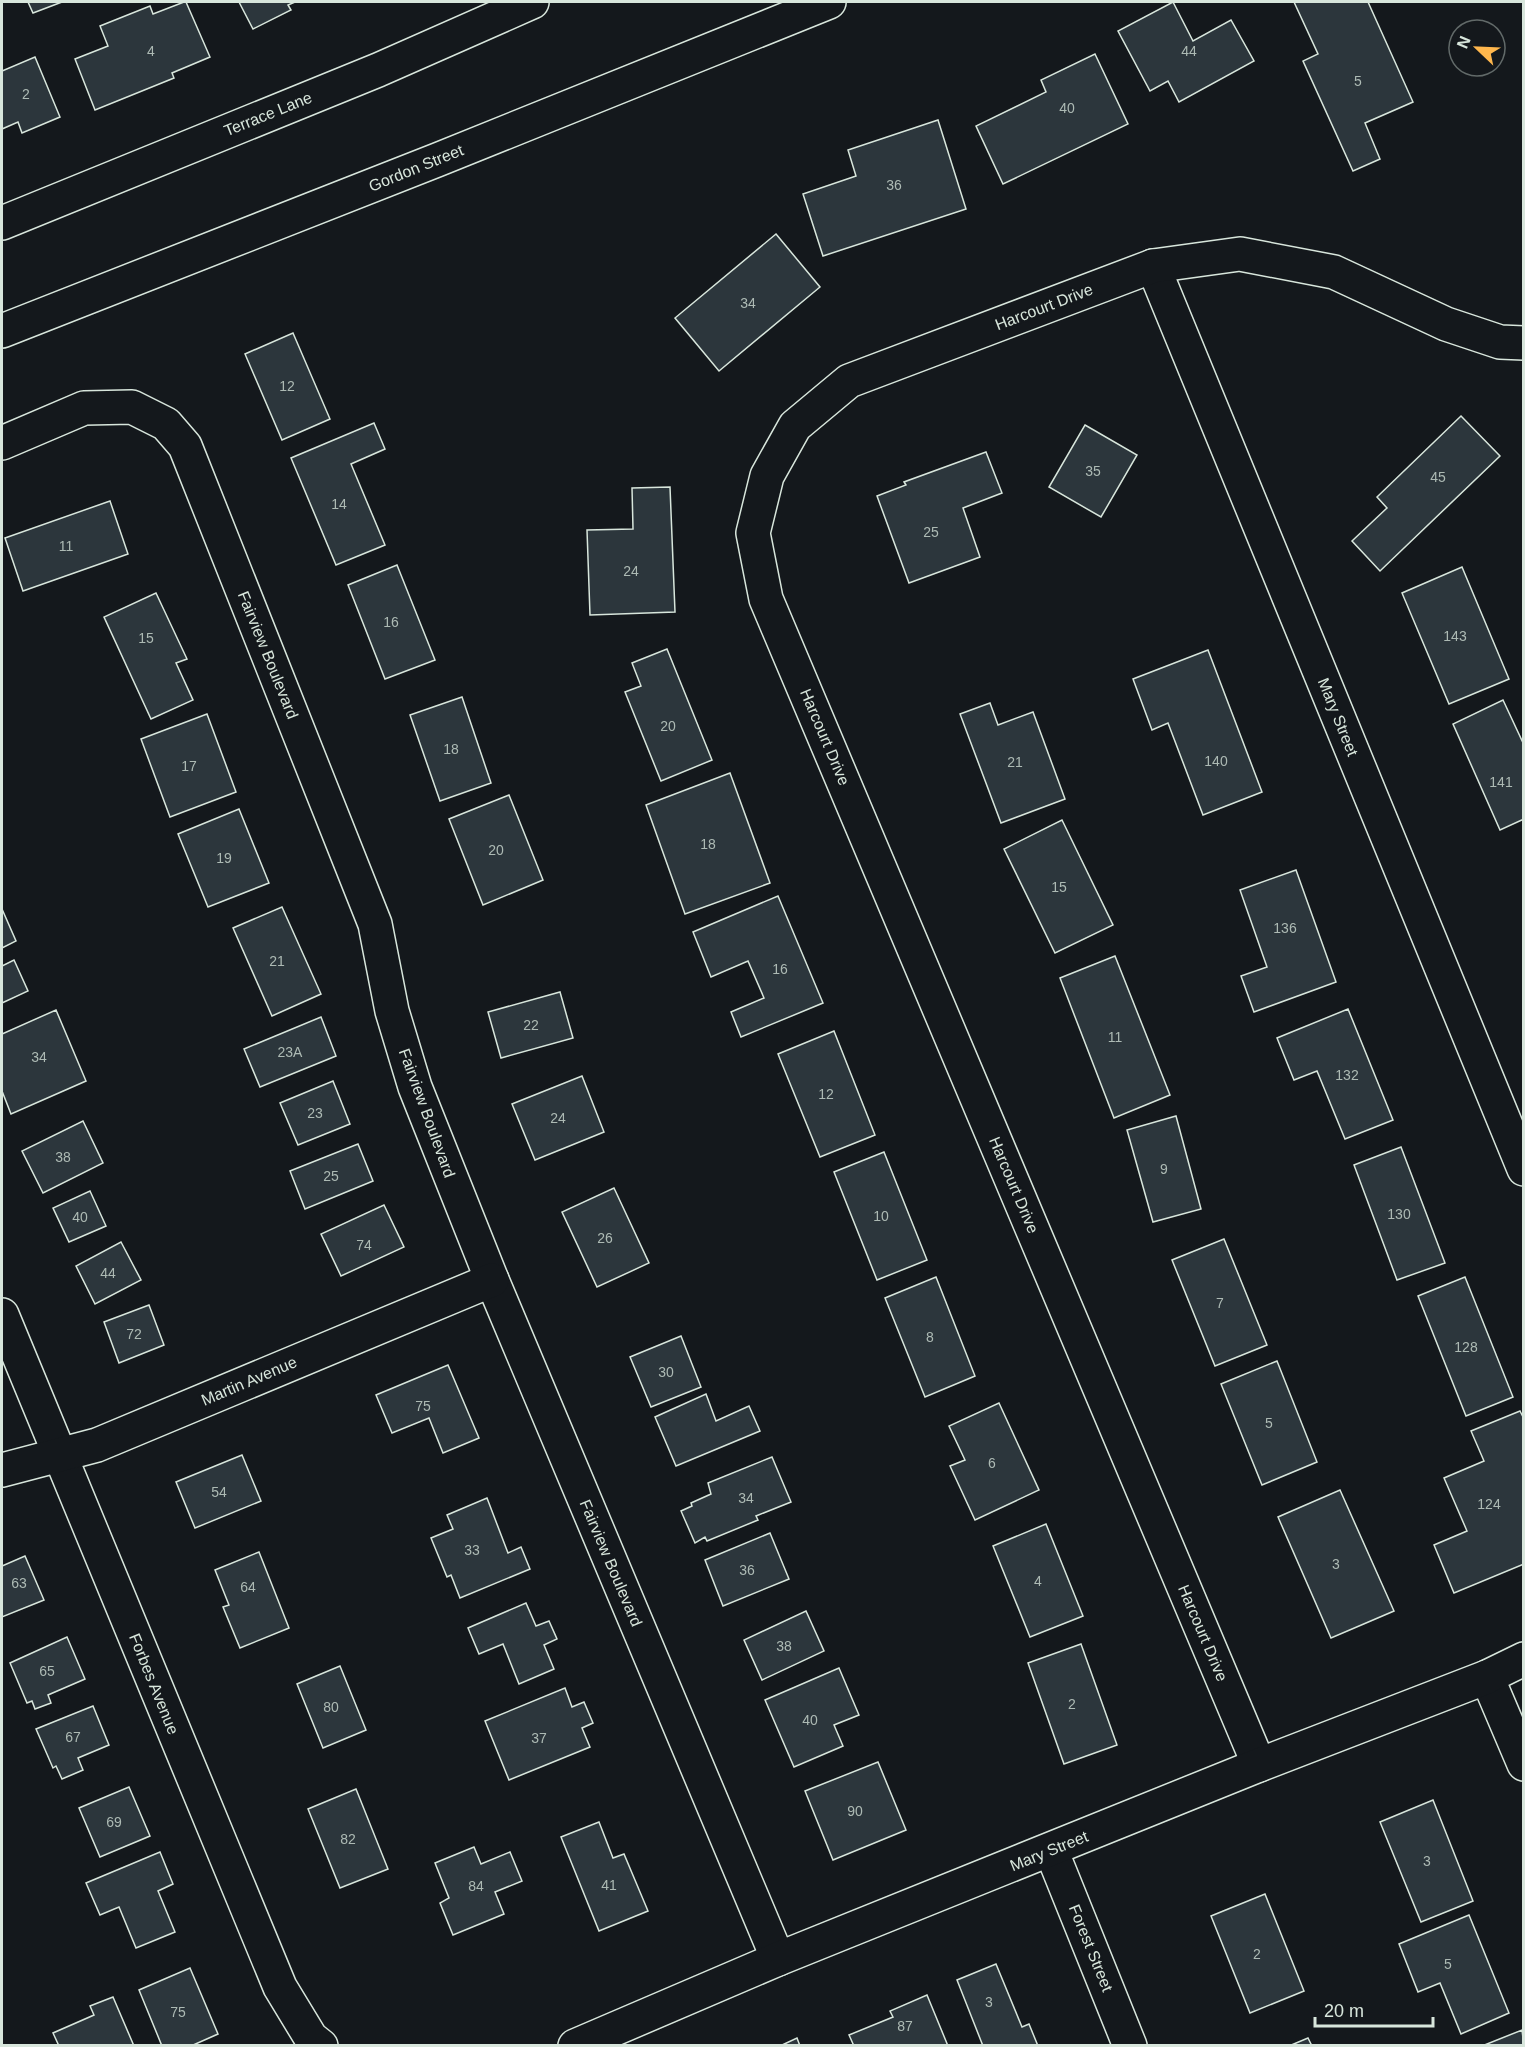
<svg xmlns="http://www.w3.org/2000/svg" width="1525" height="2047" font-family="Helvetica,sans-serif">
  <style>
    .building { fill: #2c363c; stroke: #d8e6dc; stroke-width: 1.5 }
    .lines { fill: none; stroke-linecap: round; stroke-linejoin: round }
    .street-casing { stroke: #d8e6dc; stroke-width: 36 }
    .secondary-casing { stroke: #d8e6dc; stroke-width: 36 }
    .street { stroke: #14181c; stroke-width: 33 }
    .secondary { stroke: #14181c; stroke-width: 33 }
    .labels { text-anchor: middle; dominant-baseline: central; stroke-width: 4.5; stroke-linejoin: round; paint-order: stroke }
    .number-label { font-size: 14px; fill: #adbab4 }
    .street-label { font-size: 16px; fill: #d8e6dc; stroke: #14181c }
  </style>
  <rect width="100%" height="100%" fill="#14181c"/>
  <g class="building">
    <path d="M28,2H62L33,13Z"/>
    <path d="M184,2H186L210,57L172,73L174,78L95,110L75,59L108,46L100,26L150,6L153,14Z"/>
    <path d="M239,2H295L288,5L291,10L253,29Z"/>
    <path d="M1173,2L1193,41L1231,20L1254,61L1179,102L1168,81L1150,91L1118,31Z"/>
    <path d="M1294,2H1368L1413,102L1365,123L1380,159L1353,171L1303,61L1318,54Z"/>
    <path d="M1095,54L1128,124L1003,184L976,126L1046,92L1041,80Z"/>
    <path d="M35,57L60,117L22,133L18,122L2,129V71Z"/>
    <path d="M938,120L966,209L823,256L803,194L856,176L848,150Z"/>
    <path d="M776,234L820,287L719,371L675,318Z"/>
    <path d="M293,333L330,419L282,440L245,354Z"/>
    <path d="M1461,416L1500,456L1380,571L1352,541L1387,508L1377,497Z"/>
    <path d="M374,423L385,449L351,464L385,545L336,565L291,458Z"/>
    <path d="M1085,425L1137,455L1101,517L1049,487Z"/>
    <path d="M986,452L1002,493L963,508L980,557L909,583L877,496L906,485L904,482Z"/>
    <path d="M670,487L675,612L590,615L587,530L633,529L632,488Z"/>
    <path d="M110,501L128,554L23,591L5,538Z"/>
    <path d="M397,565L435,660L385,679L348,585Z"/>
    <path d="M1462,567L1509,679L1449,704L1402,593Z"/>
    <path d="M156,593L187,659L176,663L193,700L151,719L104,617Z"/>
    <path d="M667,649L712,760L661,781L625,692L641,686L632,663Z"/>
    <path d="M1208,650L1262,792L1203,815L1168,723L1152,730L1133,679Z"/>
    <path d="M462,697L491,783L440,801L410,715Z"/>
    <path d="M1503,700L1524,745V819L1500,830L1453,724Z"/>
    <path d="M990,703L998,725L1033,712L1065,799L1001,823L960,714Z"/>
    <path d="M207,714L236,792L170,817L141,739Z"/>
    <path d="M730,773L770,883L685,914L646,805Z"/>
    <path d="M509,795L543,880L483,905L449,819Z"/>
    <path d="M239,809L269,883L208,907L178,834Z"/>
    <path d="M1062,820L1113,925L1055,953L1004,849Z"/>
    <path d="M1296,870L1336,982L1254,1012L1241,976L1267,967L1240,890Z"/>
    <path d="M778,896L823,1003L741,1037L731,1012L764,998L748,961L711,977L693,932Z"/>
    <path d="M282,907L321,994L272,1016L233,928Z"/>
    <path d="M2,909L16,941L2,948Z"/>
    <path d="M1115,956L1170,1095L1114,1118L1060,978Z"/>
    <path d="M14,960L28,991L2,1003V966Z"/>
    <path d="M560,992L573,1038L501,1058L488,1012Z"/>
    <path d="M1348,1009L1393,1120L1345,1139L1317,1071L1294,1080L1277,1038Z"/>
    <path d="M56,1010L86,1081L11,1114L2,1091V1034Z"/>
    <path d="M321,1017L336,1056L260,1087L244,1049Z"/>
    <path d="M834,1031L875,1135L820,1157L778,1054Z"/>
    <path d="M582,1076L604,1132L535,1160L512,1104Z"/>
    <path d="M333,1081L350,1124L298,1145L280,1103Z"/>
    <path d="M1176,1116L1201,1209L1153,1222L1127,1130Z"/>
    <path d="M83,1121L103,1163L43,1193L22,1151Z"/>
    <path d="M358,1144L373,1181L305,1209L290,1171Z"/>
    <path d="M1401,1147L1445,1263L1397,1280L1354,1165Z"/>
    <path d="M884,1152L927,1260L877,1280L834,1172Z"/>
    <path d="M614,1188L649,1263L597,1287L562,1212Z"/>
    <path d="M90,1191L106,1226L69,1242L53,1208Z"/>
    <path d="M384,1205L404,1247L341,1276L321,1234Z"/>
    <path d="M1224,1239L1267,1345L1215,1366L1172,1260Z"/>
    <path d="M121,1242L141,1280L95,1304L76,1266Z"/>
    <path d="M936,1277L975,1376L925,1397L885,1298Z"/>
    <path d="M1465,1277L1513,1397L1466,1416L1418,1296Z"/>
    <path d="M149,1305L164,1345L119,1363L104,1322Z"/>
    <path d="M681,1336L701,1387L651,1407L630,1357Z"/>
    <path d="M1277,1361L1317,1462L1262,1485L1221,1384Z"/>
    <path d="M448,1365L479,1438L443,1453L429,1418L392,1433L376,1395Z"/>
    <path d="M706,1394L716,1421L749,1406L760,1431L676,1466L655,1417Z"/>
    <path d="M999,1403L1039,1490L975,1520L950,1466L965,1460L949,1426Z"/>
    <path d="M1520,1411L1524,1419V1564L1454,1593L1434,1545L1467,1531L1444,1478L1484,1461L1471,1431Z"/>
    <path d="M242,1455L261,1501L195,1528L176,1482Z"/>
    <path d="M772,1457L791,1502L756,1516L758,1520L707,1541L705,1537L695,1543L681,1511L692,1506L691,1503L711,1494L708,1483Z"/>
    <path d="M1340,1490L1394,1611L1331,1638L1278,1517Z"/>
    <path d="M487,1498L508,1553L521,1547L530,1569L460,1598L451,1575L447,1577L431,1538L453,1529L447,1515Z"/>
    <path d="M1046,1524L1083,1616L1030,1637L993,1546Z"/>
    <path d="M770,1533L789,1579L723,1606L705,1560Z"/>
    <path d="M259,1552L289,1628L240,1648L223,1607L229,1605L215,1570Z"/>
    <path d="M25,1556L44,1600L2,1617V1566Z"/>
    <path d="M526,1603L536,1626L549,1621L557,1639L544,1645L554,1669L519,1684L503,1644L479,1654L468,1628Z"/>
    <path d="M806,1611L824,1651L762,1680L744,1640Z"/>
    <path d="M67,1637L85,1679L48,1695L51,1703L35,1709L32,1701L27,1703L10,1663Z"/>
    <path d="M1081,1644L1117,1745L1064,1764L1028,1663Z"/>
    <path d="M340,1666L366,1730L323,1748L297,1684Z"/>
    <path d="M839,1668L859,1715L834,1725L843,1746L794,1767L765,1700Z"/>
    <path d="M565,1688L572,1707L584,1702L593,1723L582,1728L590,1747L509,1780L485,1721Z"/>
    <path d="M93,1706L109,1745L78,1758L83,1770L62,1779L56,1766L53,1768L36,1729Z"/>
    <path d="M878,1762L906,1830L833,1860L805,1791Z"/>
    <path d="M129,1787L150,1836L100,1857L79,1808Z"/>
    <path d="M356,1789L388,1869L340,1888L308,1809Z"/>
    <path d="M1433,1800L1473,1901L1421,1922L1380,1822Z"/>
    <path d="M599,1822L613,1858L624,1854L648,1911L599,1931L561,1837Z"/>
    <path d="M474,1847L481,1864L510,1852L522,1881L495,1892L504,1914L453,1935L440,1903L449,1898L435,1863Z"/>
    <path d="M160,1852L173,1884L158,1891L175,1932L136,1948L119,1907L100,1915L86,1883Z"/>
    <path d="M1265,1894L1304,1991L1250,2013L1211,1916Z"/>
    <path d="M1469,1915L1509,2013L1461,2034L1440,1983L1418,1992L1399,1944Z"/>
    <path d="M996,1964L1022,2027L1029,2024L1038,2046H983L957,1980Z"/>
    <path d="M190,1968L218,2034L191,2046H162L139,1990Z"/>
    <path d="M927,1995L948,2046H854L849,2035L893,2017L890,2011Z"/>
    <path d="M113,1997L134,2046H59L53,2033L94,2015L90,2006Z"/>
    <path d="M1522,2030L1524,2046H1482Z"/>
    <path d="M797,2038L800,2046H780Z"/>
    <path d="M1308,2038L1312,2046H1289Z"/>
  </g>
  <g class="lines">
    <defs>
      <g id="street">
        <path d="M2,223L378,70L532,2"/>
        <path d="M1153,266L1524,1169"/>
        <path d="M2,443L84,408L132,407L166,424L185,446L375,924L392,1011L415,1087L492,1280L778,1959"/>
        <path d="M2,1315L280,1987L311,2038L321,2046"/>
        <path d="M2,1470L97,1445L492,1280"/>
        <path d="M1487,1677L1524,1764"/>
        <path d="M1259,1765L766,599L753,533L767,476L795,426L849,381L1153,266L1240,254L1334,272L1446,324L1500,342L1524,343"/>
        <path d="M1051,1850L1130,2046"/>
        <path d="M575,2046L778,1959L1259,1765L1487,1677L1524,1659"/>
      </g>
      <path id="secondary" d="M2,331L437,160L829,2"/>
    </defs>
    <use href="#street" class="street-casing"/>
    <use href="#secondary" class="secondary-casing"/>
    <use href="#street" class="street"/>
    <use href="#secondary" class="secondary"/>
  </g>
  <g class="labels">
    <g class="number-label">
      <text x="151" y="51">4</text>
      <text x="1189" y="51">44</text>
      <text x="1358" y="81">5</text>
      <text x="26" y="94">2</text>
      <text x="1067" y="108">40</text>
      <text x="894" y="185">36</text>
      <text x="748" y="303">34</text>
      <text x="287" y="386">12</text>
      <text x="1093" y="471">35</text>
      <text x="1438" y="477">45</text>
      <text x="339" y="504">14</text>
      <text x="931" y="532">25</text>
      <text x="66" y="546">11</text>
      <text x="631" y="571">24</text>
      <text x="391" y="622">16</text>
      <text x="1455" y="636">143</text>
      <text x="146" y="638">15</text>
      <text x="668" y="726">20</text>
      <text x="451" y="749">18</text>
      <text x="1216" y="761">140</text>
      <text x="1015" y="762">21</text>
      <text x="189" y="766">17</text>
      <text x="1501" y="782">141</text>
      <text x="708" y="844">18</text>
      <text x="496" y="850">20</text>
      <text x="224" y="858">19</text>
      <text x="1059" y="887">15</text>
      <text x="1285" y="928">136</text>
      <text x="277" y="961">21</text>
      <text x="780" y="969">16</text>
      <text x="531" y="1025">22</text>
      <text x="1115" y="1037">11</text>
      <text x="290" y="1052">23A</text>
      <text x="39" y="1057">34</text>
      <text x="1347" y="1075">132</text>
      <text x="826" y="1094">12</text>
      <text x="315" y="1113">23</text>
      <text x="558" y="1118">24</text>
      <text x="63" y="1157">38</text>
      <text x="1164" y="1169">9</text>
      <text x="331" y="1176">25</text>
      <text x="1399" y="1214">130</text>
      <text x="881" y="1216">10</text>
      <text x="80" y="1217">40</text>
      <text x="605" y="1238">26</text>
      <text x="364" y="1245">74</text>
      <text x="108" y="1273">44</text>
      <text x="1220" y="1303">7</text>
      <text x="134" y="1334">72</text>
      <text x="930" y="1337">8</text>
      <text x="1466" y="1347">128</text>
      <text x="666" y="1372">30</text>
      <text x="423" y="1406">75</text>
      <text x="1269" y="1423">5</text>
      <text x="992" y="1463">6</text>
      <text x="219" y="1492">54</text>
      <text x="746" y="1498">34</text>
      <text x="1489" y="1504">124</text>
      <text x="472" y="1550">33</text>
      <text x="1336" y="1564">3</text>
      <text x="747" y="1570">36</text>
      <text x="1038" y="1581">4</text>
      <text x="19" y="1583">63</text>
      <text x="248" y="1587">64</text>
      <text x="784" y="1646">38</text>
      <text x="47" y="1671">65</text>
      <text x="1072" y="1704">2</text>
      <text x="331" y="1707">80</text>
      <text x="810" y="1720">40</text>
      <text x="73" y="1737">67</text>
      <text x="539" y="1738">37</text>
      <text x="855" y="1811">90</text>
      <text x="114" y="1822">69</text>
      <text x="348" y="1839">82</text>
      <text x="1427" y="1861">3</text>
      <text x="609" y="1885">41</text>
      <text x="476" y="1886">84</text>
      <text x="1257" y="1954">2</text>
      <text x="1448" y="1964">5</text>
      <text x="989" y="2002">3</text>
      <text x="178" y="2012">75</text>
      <text x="905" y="2026">87</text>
    </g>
    <g class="street-label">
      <text transform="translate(268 114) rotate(-22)">Terrace Lane</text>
      <text transform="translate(416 168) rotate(-22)">Gordon Street</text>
      <text transform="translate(1044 307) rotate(-21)">Harcourt Drive</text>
      <text transform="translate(268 655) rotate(68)">Fairview Boulevard</text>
      <text transform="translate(1338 717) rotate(68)">Mary Street</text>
      <text transform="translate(825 737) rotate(67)">Harcourt Drive</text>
      <text transform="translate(427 1113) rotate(70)">Fairview Boulevard</text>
      <text transform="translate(1014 1185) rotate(67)">Harcourt Drive</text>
      <text transform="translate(249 1381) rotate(-23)">Martin Avenue</text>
      <text transform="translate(611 1563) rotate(67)">Fairview Boulevard</text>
      <text transform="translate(1203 1633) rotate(67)">Harcourt Drive</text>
      <text transform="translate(154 1684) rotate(68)">Forbes Avenue</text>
      <text transform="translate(1049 1851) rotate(-22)">Mary Street</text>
      <text transform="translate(1091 1948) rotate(68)">Forest Street</text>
    </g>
  </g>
  <rect width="1525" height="2047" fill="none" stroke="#d8e6dc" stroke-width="6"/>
  <g transform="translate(1477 48) rotate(293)"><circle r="28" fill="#14181c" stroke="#626a69" stroke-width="1.5"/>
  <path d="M0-4.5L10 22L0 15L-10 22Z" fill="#ffb74d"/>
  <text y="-9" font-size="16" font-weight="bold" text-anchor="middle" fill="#d8e6dc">N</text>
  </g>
  <path d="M1315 2017v9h118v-9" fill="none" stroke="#d8e6dc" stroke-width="3"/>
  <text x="1324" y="2017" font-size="18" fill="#d8e6dc" stroke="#14181c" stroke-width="4.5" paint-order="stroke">20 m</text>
</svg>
